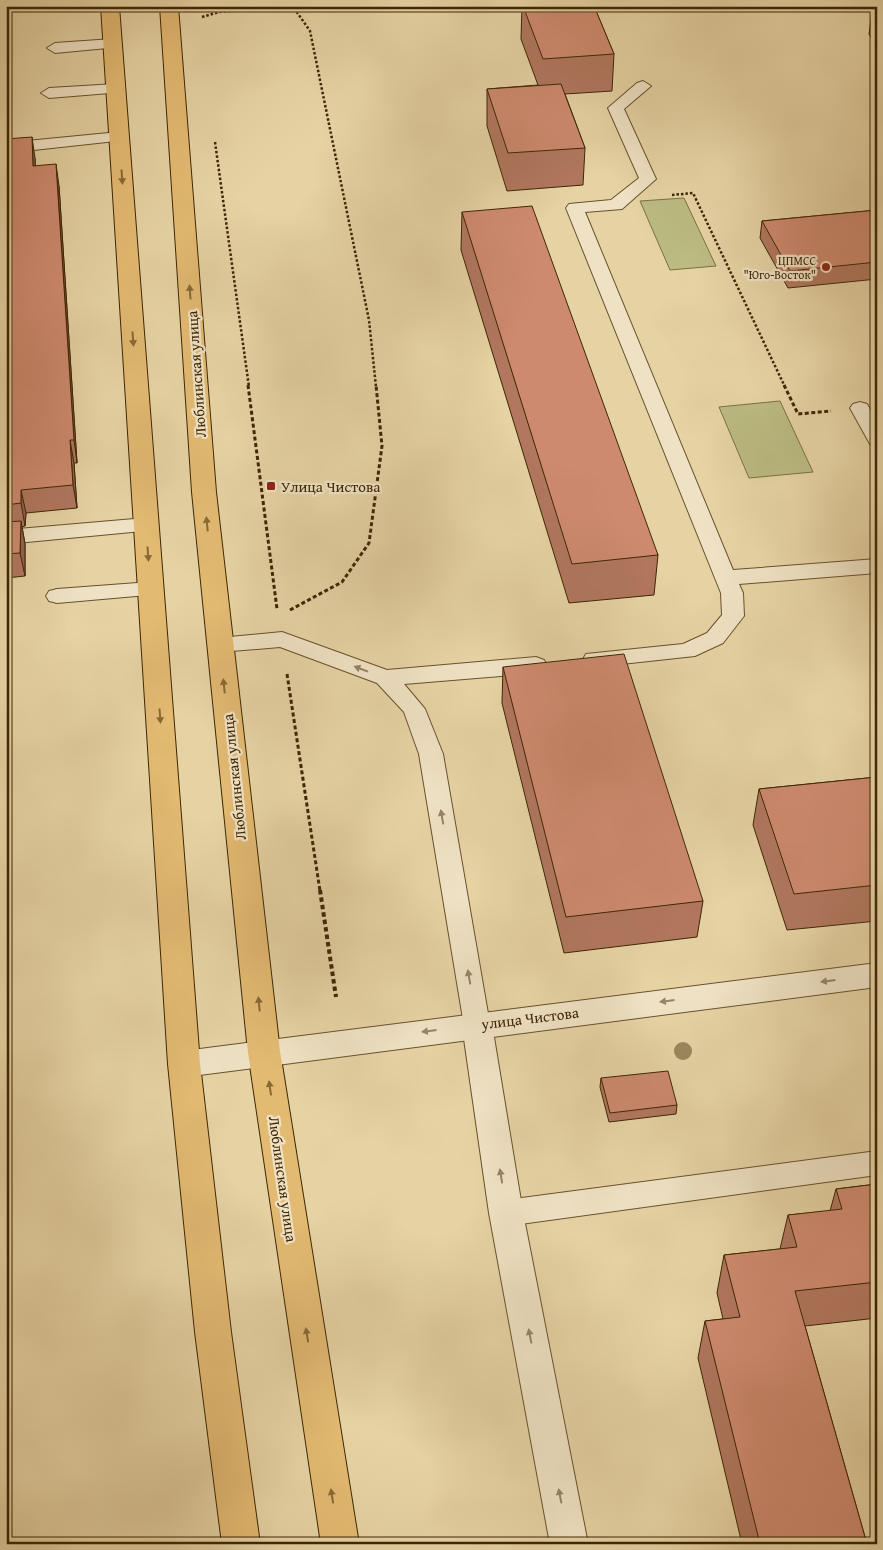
<svg xmlns="http://www.w3.org/2000/svg" width="883" height="1550" font-family="'Gentium Book Plus',serif">
  <style>
    .green { fill: #bbbb82; stroke: #7c7043 }
    .lines { fill: none; stroke-linecap: round; stroke-linejoin: round }
    .service-casing { stroke: #68512c; stroke-width: 2 }
    .minor-casing { stroke: #68512c; stroke-width: 2 }
    .tertiary-casing { stroke: #68512c; stroke-width: 2 }
    .primary-casing { stroke: #3e2604; stroke-width: 2 }
    .path-far2 { stroke: #3e2604; stroke-width: 2.5; stroke-dasharray: 2.5 2; stroke-linecap: butt }
    .path-far1 { stroke: #3e2604; stroke-width: 3; stroke-dasharray: 4 2.5; stroke-linecap: butt }
    .path { stroke: #3e2604; stroke-width: 4; stroke-dasharray: 4.5 3; stroke-linecap: butt }
    .service { fill: #efe2c4; fill-rule: evenodd }
    .minor { fill: #efe2c4; fill-rule: evenodd }
    .tertiary { fill: #efe2c4; fill-rule: evenodd }
    .primary { fill: #e3ba72; fill-rule: evenodd }
    .tree { fill: #9b885e }
    .wall { fill: #b1775f; stroke: #3e2604 }
    .shaded-wall { fill: #90614e; stroke: #3e2604 }
    .building { fill: #ce8a6f; stroke: #3e2604 }
    .oneway { fill: #886935 }
    .oneway2 { fill: #968464 }
    .poi-dot { fill: #8f2418; stroke: #efe2c4; stroke-width: 2 }
    .labels { text-anchor: middle; dominant-baseline: central; stroke-width: 4.5; stroke-linejoin: round; paint-order: stroke }
    .far-poi-label { font-size: 12px; fill: #3e2604; stroke: #efe2c4; text-anchor: end }
    .street-label { font-size: 15px; fill: #3e2604; stroke: #efe2c4 }
    .poi-label { font-size: 15px; fill: #3e2604; stroke: #efe2c4; text-anchor: start }
  </style>
  <rect width="100%" height="100%" fill="#e6d3a4"/>
  <filter id="stains"><feTurbulence type="fractalNoise" baseFrequency=".004" numOctaves="4"/><feColorMatrix values="0 0 0 0 .2 0 0 0 0 .09 0 0 0 0 .02 0 0 0 .5 -.17"/></filter>
  <radialGradient id="worn" r=".72"><stop offset=".6" stop-color="#630" stop-opacity="0"/><stop offset="1" stop-color="#630" stop-opacity=".3"/></radialGradient>
  <g class="green">
    <path d="M684,198L716,266L670,270L640,201Z"/>
    <path d="M780,401L813,472L749,478L719,407Z"/>
  </g>
  <g class="lines">
    <defs>
      <g id="service">
        <path d="M113,39L118,41L121,44L118,47L55,53L47,48L55,43Z"/>
        <path d="M643,81L651,86L624,109L656,179L622,209L585,212L733,570L877,559V573L739,584L743,593L744,616L723,643L695,656L594,667L586,664L583,659L586,654L683,644L707,633L722,615L721,593L566,208L569,204L611,200L639,178L608,108L637,83Z"/>
        <path d="M116,84L122,86L124,89L122,92L49,98L41,93L49,88Z"/>
        <path d="M119,132L125,134L127,137L125,140L6,153V143Z"/>
        <path d="M860,402L867,404L877,421V446L870,444L850,408L853,404Z"/>
        <path d="M146,518L153,520L156,525L153,530L6,544V530Z"/>
        <path d="M151,582L159,584L162,589L159,594L57,603L49,601L46,596L49,591L57,589Z"/>
        <path d="M282,632L387,670L536,657L544,660L547,665L544,670L536,673L404,684L425,709L443,754L490,1025L486,1033L477,1036L468,1033L464,1025L419,754L404,712L377,683L280,647L219,652L211,650L208,645L211,640L219,638Z"/>
        <path d="M877,1151V1175L506,1226L496,1222L492,1213L496,1204L506,1200Z"/>
      </g>
      <path id="minor" d="M477,1013L488,1016L492,1025L523,1213L588,1544H550L489,1213L462,1025L466,1016Z"/>
      <path id="tertiary" d="M877,963V987L184,1077L173,1073L168,1064L173,1055L184,1051Z"/>
      <g id="primary">
        <path d="M101,6H119L200,1064L231,1332L260,1544H222L195,1332L168,1064Z"/>
        <path d="M160,6H178L216,492L280,1052L359,1544H321L248,1052L192,492Z"/>
      </g>
    </defs>
    <use href="#service" class="service-casing"/>
    <use href="#minor" class="minor-casing"/>
    <use href="#tertiary" class="tertiary-casing"/>
    <use href="#primary" class="primary-casing"/>
    <g class="path-far2">
      <path d="M294,8L310,31L369,320L376,387"/>
      <path d="M202,17L219,12L306,6"/>
      <path d="M215,142L249,387"/>
      <path d="M672,195L693,193L785,387"/>
    </g>
    <g class="path-far1">
      <path d="M248,385L277,609"/>
      <path d="M784,385L798,414L831,411"/>
      <path d="M290,610L342,582L369,543L382,446L376,385"/>
      <path d="M287,674L320,891"/>
    </g>
    <path class="path" d="M320,890L336,997"/>
    <use href="#service" class="service"/>
    <use href="#minor" class="minor"/>
    <use href="#tertiary" class="tertiary"/>
    <use href="#primary" class="primary"/>
  </g>
  <circle class="tree" cx="683" cy="1051" r="9"/>
  <g class="wall">
    <path d="M522,6H594L614,54L612,91L565,94L585,148L583,185L507,191L487,126V89L538,85L521,39Z"/>
    <path d="M873,6H877V47L869,34Z"/>
    <path d="M6,139L35,158V166L59,186L77,463H74L77,508L26,513L25,526L22,527L25,544V576L6,578Z"/>
    <path d="M877,210V279L788,288L760,238L762,221Z"/>
    <path d="M462,212L658,555L654,595L569,603L461,250Z"/>
    <path d="M503,667L703,901L697,937L564,953L502,703Z"/>
    <path d="M877,777V921L787,930L753,825L759,789Z"/>
    <path d="M601,1078L677,1105L676,1114L609,1122L600,1087Z"/>
    <path d="M877,1184V1318L805,1326L867,1544H742L698,1358L705,1321L723,1319L717,1293L724,1255L780,1249L788,1215L830,1211L836,1189Z"/>
  </g>
  <g class="shaded-wall">
    <path d="M32,137L35,158L37,188L33,166Z"/>
    <path d="M56,164L59,186L77,463L74,440Z"/>
    <path d="M70,440L74,463L77,508L73,485Z"/>
    <path d="M21,490L26,513L25,526L21,503Z"/>
    <path d="M21,521L25,544V576L20,553Z"/>
  </g>
  <g class="building">
    <path d="M523,6H594L614,54L543,59Z"/>
    <path d="M561,84L585,148L508,153L487,89Z"/>
    <path d="M32,137L33,166L56,164L74,440H70L73,485L21,490V503L6,505V139Z"/>
    <path d="M532,206L658,555L572,564L462,212Z"/>
    <path d="M877,210V262L790,271L762,221Z"/>
    <path d="M21,521L20,553L6,554V522Z"/>
    <path d="M624,654L703,901L566,917L503,667Z"/>
    <path d="M877,777V885L794,894L759,789Z"/>
    <path d="M668,1071L677,1105L610,1113L601,1078Z"/>
    <path d="M877,1184V1282L795,1291L867,1544H760L705,1321L740,1317L724,1255L797,1247L788,1215L842,1209L836,1189Z"/>
  </g>
  <defs><path id="oneway-solid" d="M-6-.8H1V-3.2L6.5 0L1 3.2V.8H-6Z" transform="scale(1.25)"/></defs>
  <g class="oneway">
    <use href="#oneway-solid" transform="translate(122 177) rotate(86)"/>
    <use href="#oneway-solid" transform="translate(190 292) rotate(-94)"/>
    <use href="#oneway-solid" transform="translate(133 339) rotate(86)"/>
    <use href="#oneway-solid" transform="translate(207 524) rotate(-96)"/>
    <use href="#oneway-solid" transform="translate(148 554) rotate(86)"/>
    <use href="#oneway-solid" transform="translate(224 686) rotate(-96)"/>
    <use href="#oneway-solid" transform="translate(160 716) rotate(86)"/>
    <use href="#oneway-solid" transform="translate(259 1004) rotate(-96)"/>
    <use href="#oneway-solid" transform="translate(270 1088) rotate(-98)"/>
    <use href="#oneway-solid" transform="translate(307 1335) rotate(-99)"/>
    <use href="#oneway-solid" transform="translate(332 1496) rotate(-99)"/>
  </g>
  <g class="oneway2">
    <use href="#oneway-solid" transform="translate(361 669) rotate(-159)"/>
    <use href="#oneway-solid" transform="translate(442 817) rotate(-100)"/>
    <use href="#oneway-solid" transform="translate(469 977) rotate(-100)"/>
    <use href="#oneway-solid" transform="translate(828 981) rotate(173)"/>
    <use href="#oneway-solid" transform="translate(667 1001) rotate(173)"/>
    <use href="#oneway-solid" transform="translate(429 1031) rotate(173)"/>
    <use href="#oneway-solid" transform="translate(501 1176) rotate(-99)"/>
    <use href="#oneway-solid" transform="translate(530 1336) rotate(-101)"/>
    <use href="#oneway-solid" transform="translate(560 1496) rotate(-101)"/>
  </g>
  <g class="poi-dot">
    <circle cx="826" cy="267" r="5"/>
    <rect x="266" y="481" width="10" height="10" rx="2.5"/>
  </g>
  <g class="labels">
    <g class="far-poi-label">
      <text x="816" y="260">ЦПМСС<tspan x="816" dy="14">"Юго-Восток"</tspan></text>
    </g>
    <g class="street-label">
      <text transform="translate(196 374) rotate(-94)">Люблинская улица</text>
      <text transform="translate(234 777) rotate(-96)">Люблинская улица</text>
      <text transform="translate(530 1018) rotate(-7)">улица Чистова</text>
      <text transform="translate(283 1179) rotate(82)">Люблинская улица</text>
    </g>
    <g class="poi-label">
      <text x="281" y="486">Улица Чистова</text>
    </g>
  </g>
  <rect width="883" height="1550" fill="none" stroke="#e6d3a4" stroke-width="25"/>
  <rect x="8" y="8" width="868" height="1535" fill="none" stroke="#3e2604" stroke-width="2.5"/>
  <rect x="12" y="12" width="858" height="1525" fill="none" stroke="#3e2604"/>
  <rect width="100%" height="100%" filter="url(#stains)"/>
  <rect width="100%" height="100%" fill="url(#worn)"/>
</svg>
